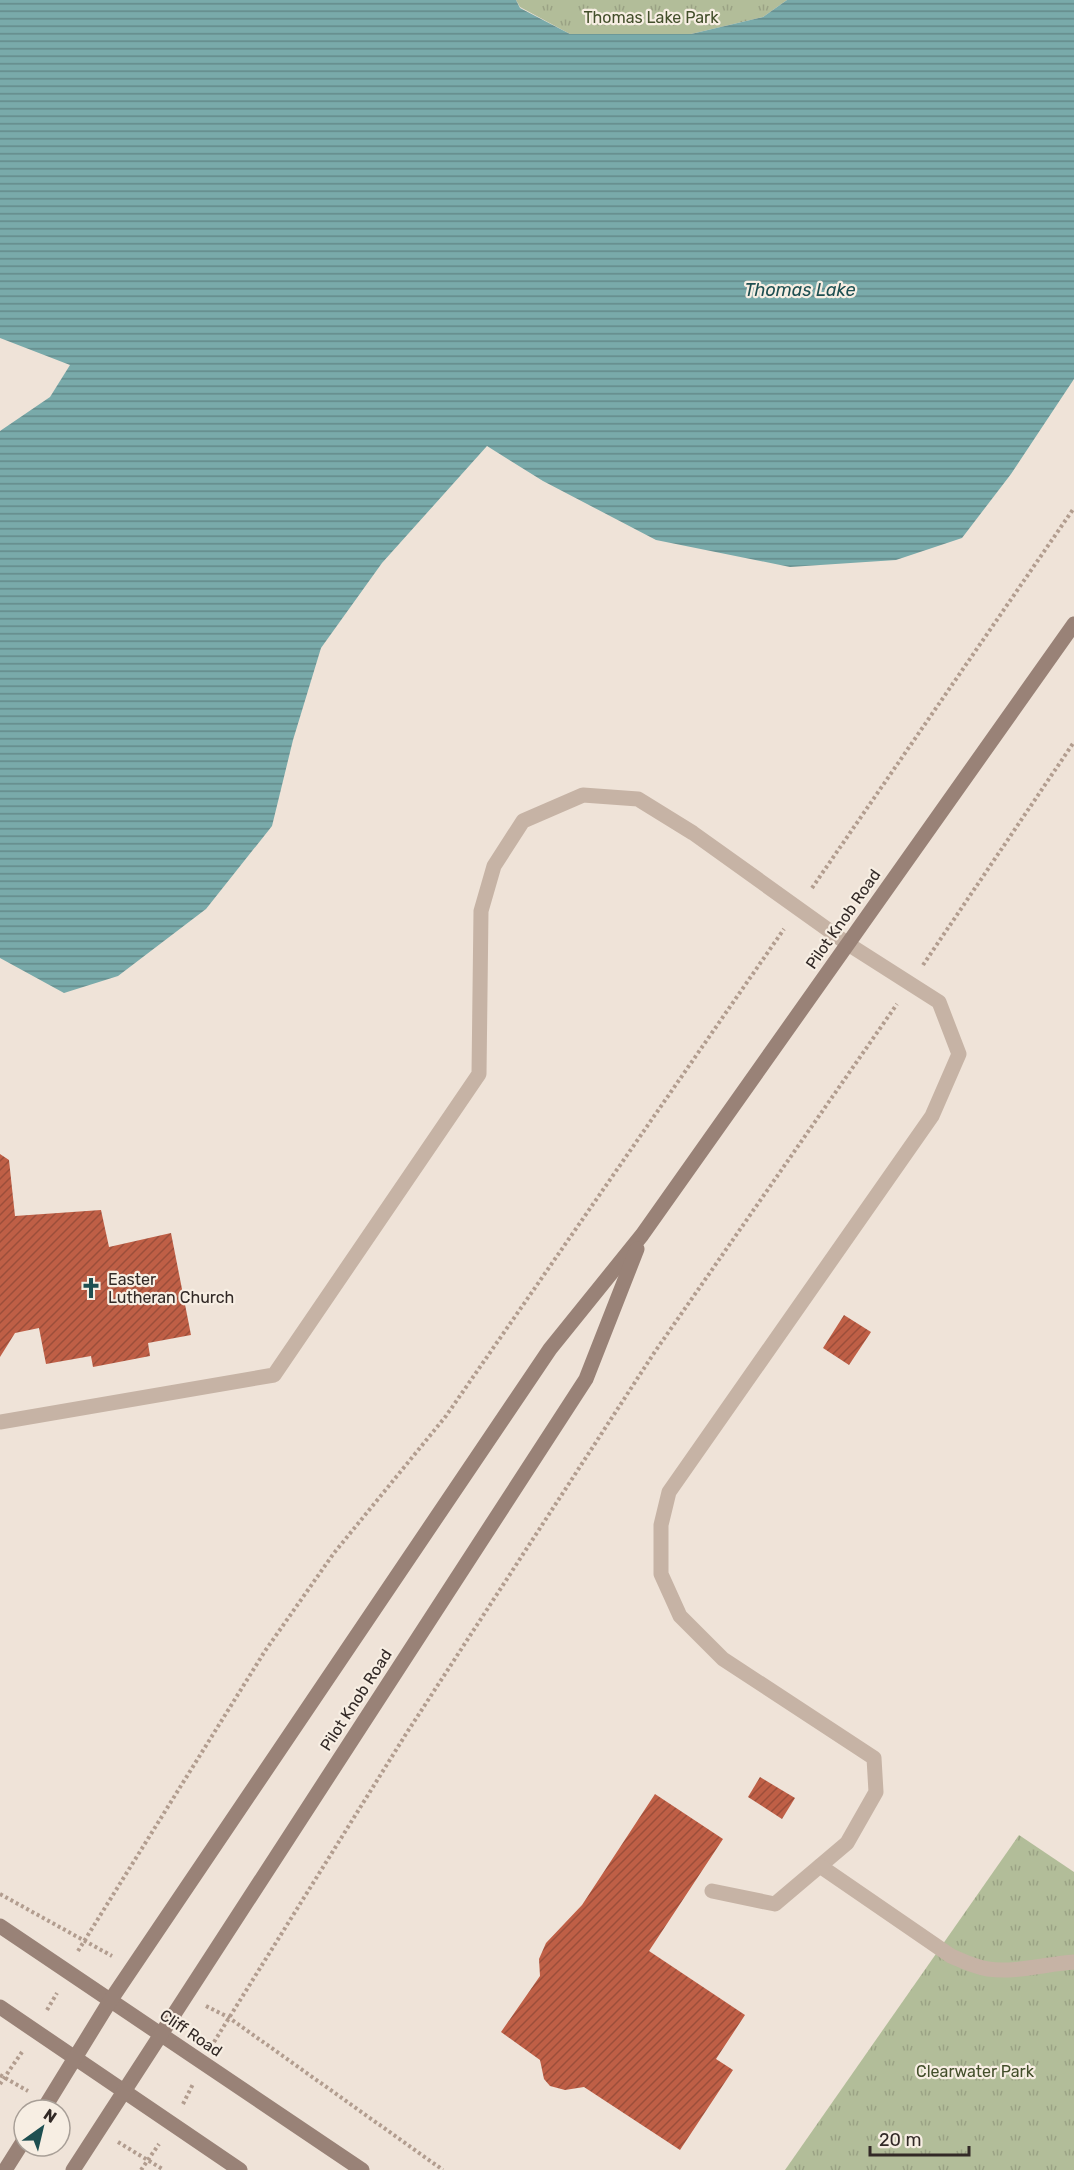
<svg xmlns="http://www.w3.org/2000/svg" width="1074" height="2170" font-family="Rubik,sans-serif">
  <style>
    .park { fill: url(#park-tufts) }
    .water { fill: url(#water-rules) }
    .building { fill: url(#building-hatch) }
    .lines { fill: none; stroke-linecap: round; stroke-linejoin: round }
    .path { stroke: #b29d8f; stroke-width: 4; stroke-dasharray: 3 3; stroke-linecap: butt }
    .lane { stroke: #c6b3a5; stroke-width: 15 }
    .secondary { stroke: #998277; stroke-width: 15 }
    .labels { text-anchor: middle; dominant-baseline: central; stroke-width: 4.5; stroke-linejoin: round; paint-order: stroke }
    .park-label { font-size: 16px; fill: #434f2b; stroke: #f7eee3 }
    .street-label { font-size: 16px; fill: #322926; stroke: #f7eee3 }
    .poi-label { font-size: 16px; fill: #322926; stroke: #f7eee3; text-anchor: start }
    .water-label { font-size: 18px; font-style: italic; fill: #1e4f51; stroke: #f7eee3 }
  </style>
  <defs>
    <pattern id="park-tufts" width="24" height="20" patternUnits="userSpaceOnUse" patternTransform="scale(1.5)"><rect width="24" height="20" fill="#b2bd99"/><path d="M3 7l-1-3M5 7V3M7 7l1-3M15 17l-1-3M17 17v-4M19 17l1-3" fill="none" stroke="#9aa284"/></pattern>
    <pattern id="water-rules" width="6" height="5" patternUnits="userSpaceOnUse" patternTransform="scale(1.5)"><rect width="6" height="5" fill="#79aaaa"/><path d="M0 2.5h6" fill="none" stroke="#648a8a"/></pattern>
    <pattern id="building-hatch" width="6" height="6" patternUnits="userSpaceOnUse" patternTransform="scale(1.5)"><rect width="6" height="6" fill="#bf5f46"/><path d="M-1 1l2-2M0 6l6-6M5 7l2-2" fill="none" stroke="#9c4e3a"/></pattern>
  </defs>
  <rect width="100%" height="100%" fill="#efe3d8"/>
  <g class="park">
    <path d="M516,0H787L763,17L691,34H570L520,7Z"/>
    <path d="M1019,1835L1074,1872V2170H785Z"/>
  </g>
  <path class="water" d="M0,0H516L520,8L570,34H691L763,17L787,0H1074V379L1011,474L962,538L896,560L790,567L656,540L543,481L487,446L382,563L321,648L293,740L272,826L206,909L118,976L64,993L0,958V431L50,397L70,365L0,338Z"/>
  <g class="building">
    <path d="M0,1154L9,1160L15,1216L101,1210L109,1247L171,1233L191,1335L148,1343L150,1356L93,1367L91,1356L46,1364L39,1328L15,1333L0,1357Z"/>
    <path d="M844,1315L871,1332L849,1365L823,1348Z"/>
    <path d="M760,1777L795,1798L782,1819L748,1797Z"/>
    <path d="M655,1794L723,1839L649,1951L745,2015L716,2059L733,2070L680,2150L584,2087L565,2090L550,2086L544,2079L540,2060L501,2032L540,1976L539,1959L546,1943L582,1905Z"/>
  </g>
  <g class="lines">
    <g class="path">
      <path d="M812,888L1074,508"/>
      <path d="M923,965L1074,742"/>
      <path d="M0,1894L112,1956"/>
      <path d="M78,1951L265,1651L334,1553L446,1416L784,929"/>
      <path d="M206,2006L228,2017L443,2170"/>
      <path d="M47,2010L57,1993"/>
      <path d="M214,2042L406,1734L654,1353L897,1004"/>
      <path d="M0,2075L28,2091"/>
      <path d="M0,2084L22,2052"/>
      <path d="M183,2104L193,2084"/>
      <path d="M118,2142L164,2170"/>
      <path d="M141,2170L159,2144"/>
    </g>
    <g class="lane">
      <path d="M0,1422L274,1375L479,1074L481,911L494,866L523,821L583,795L638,799L693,833L848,944L939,1002L959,1054L932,1116L669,1492L661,1525V1574L680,1616L723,1659L874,1758L876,1792L847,1843L775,1904L712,1891"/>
      <path d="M820,1866L951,1956C963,1961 975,1967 988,1969C1015,1973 1046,1964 1074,1962"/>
    </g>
    <g class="secondary">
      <path d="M0,1926L362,2170"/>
      <path d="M0,2007L240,2170"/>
      <path d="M43,2110L110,2001L550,1349L642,1235L1074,624"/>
      <path d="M5,2170L24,2140"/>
      <path d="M73,2170L586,1379L637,1249"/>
    </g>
  </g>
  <defs>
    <symbol id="church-bare" viewBox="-9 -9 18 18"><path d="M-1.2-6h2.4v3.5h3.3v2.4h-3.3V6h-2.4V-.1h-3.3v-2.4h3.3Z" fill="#1e4f51" stroke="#f7eee3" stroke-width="2.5" paint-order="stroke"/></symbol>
  </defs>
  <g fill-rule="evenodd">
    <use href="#church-bare" x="76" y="1273" width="30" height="30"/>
  </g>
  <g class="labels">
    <g class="park-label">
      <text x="651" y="17">Thomas Lake Park</text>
      <text x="975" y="2071">Clearwater Park</text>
    </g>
    <g class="street-label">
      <text transform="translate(843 919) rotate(-55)">Pilot Knob Road</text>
      <text transform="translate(356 1700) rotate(-57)">Pilot Knob Road</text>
      <text transform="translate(191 2033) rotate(34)">Cliff Road</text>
    </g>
    <g class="poi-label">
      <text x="108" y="1279">Easter<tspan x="108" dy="18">Lutheran Church</tspan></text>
    </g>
    <g class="water-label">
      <text x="800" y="290">Thomas Lake</text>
    </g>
  </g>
  <g transform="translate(42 2128) rotate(34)"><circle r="28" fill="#f7eee3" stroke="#a89f97" stroke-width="1.5"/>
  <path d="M0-4.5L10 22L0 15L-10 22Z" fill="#1e4f51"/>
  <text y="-9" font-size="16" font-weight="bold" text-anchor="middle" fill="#322926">N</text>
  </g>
  <path d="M870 2146v9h99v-9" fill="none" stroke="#322926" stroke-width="3"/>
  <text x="879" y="2146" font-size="18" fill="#322926" stroke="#f7eee3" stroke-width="4.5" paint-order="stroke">20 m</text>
</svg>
